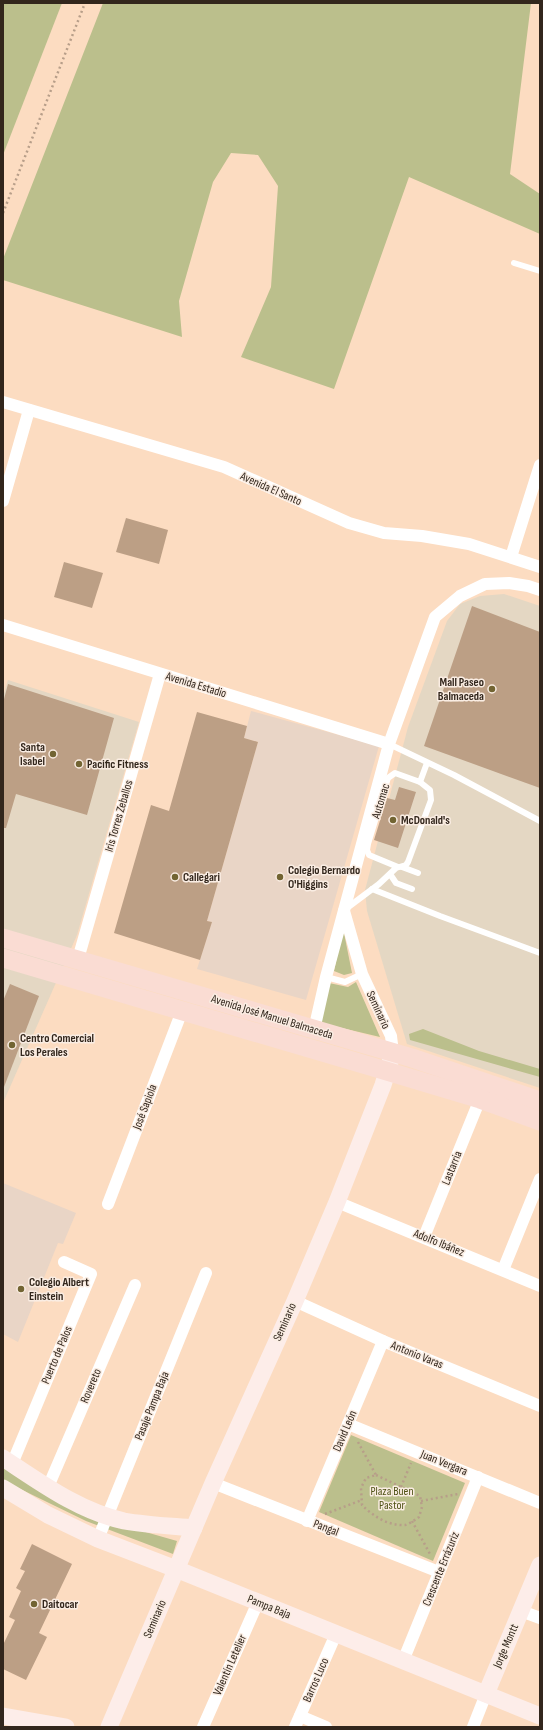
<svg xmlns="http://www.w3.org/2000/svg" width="543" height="1730" font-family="'Sofia Sans Condensed',sans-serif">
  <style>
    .commercial { fill: #e4d7c3 }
    .education { fill: #e9d5c6 }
    .green { fill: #bbbf8c }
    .building { fill: #bc9f85 }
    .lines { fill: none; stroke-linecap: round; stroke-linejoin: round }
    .path { stroke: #b79e89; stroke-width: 2.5; stroke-dasharray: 2 3; stroke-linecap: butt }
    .lane { stroke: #fff; stroke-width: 6 }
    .street { stroke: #fff; stroke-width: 12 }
    .secondary { stroke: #fdede9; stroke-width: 17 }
    .primary { stroke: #fadcd3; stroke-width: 19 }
    .poi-dot { fill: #726432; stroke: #faede3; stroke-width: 1.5 }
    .labels { text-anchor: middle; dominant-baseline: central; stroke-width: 3; stroke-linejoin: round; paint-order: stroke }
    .street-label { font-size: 12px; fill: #32261c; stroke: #faede3 }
    .poi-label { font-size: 12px; font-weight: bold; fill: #32261c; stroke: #faede3; text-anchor: start }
    .park-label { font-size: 12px; fill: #4e5114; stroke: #faede3 }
  </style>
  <rect width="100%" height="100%" fill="#fcdcc1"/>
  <g class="commercial">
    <path d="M504,594L540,606V1088L407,1044L367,911L365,890L408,727L447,621L460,604L480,596Z"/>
    <path d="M8,680L139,722L77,935L3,1103V697Z"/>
  </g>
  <g class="education">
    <path d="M251,711L379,746L306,1000L197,969L212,922L207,921L258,742L244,738Z"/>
    <path d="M3,1183L76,1213L63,1244L58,1243L18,1342L3,1334Z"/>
  </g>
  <g class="green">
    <path d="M3,3H62L3,155Z"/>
    <path d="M103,3H531L510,174L540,194V234L409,177L334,389L241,357L271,287L278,186L258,155L231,153L213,182L179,301L182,337L3,280V259Z"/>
    <path d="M343,928L352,973L344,975L334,971Z"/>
    <path d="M356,982L380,1037L321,1023L329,983L348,987Z"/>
    <path d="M423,1029L479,1051L540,1069V1077L410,1040L409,1034Z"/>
    <path d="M351,1435L465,1483L433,1561L319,1512Z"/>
    <path d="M3,1465L135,1529L177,1541L173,1554L86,1521L10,1484L3,1480Z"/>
  </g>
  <g class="building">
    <path d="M126,518L168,530L159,564L116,552Z"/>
    <path d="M64,562L103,573L92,608L54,597Z"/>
    <path d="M472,606L540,632V788L424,746Z"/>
    <path d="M8,684L114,718L87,815L16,794L6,828H3V703Z"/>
    <path d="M197,712L247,726L244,738L258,742L207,921L212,922L200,960L114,933L151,805L169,811Z"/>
    <path d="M399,787L416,792L398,848L374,840L387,798L395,800Z"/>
    <path d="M10,984L39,996L4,1087L3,1001Z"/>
    <path d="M32,1544L72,1564L39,1633L47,1637L26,1680L3,1669V1645L15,1620L9,1617L21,1591L16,1588L25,1571L20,1569Z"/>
  </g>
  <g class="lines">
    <g class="path">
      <path d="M3,213L85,3"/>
      <path d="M358,1442L376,1475"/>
      <path d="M376,1475L420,1496L422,1507L419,1517C415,1520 409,1524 405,1525C388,1526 373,1516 362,1505L361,1488L366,1478Z"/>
      <path d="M401,1487L411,1463"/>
      <path d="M421,1501L458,1494"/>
      <path d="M325,1514L362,1500"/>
      <path d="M412,1521L430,1554"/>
    </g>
    <g class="lane">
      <path d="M514,263L540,271"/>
      <path d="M389,744L454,775L540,821"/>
      <path d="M420,782L427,763"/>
      <path d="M402,867L418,873"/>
      <path d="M390,874L396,883L412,889"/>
      <path d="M372,889L440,916L540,953"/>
      <path d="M347,908L379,884L396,868L406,865L408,862L431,800L430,790L420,782L395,773L388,778L368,844L367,850L369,855L398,867"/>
      <path d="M326,977L345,982L362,974"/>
    </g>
    <g class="street">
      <path d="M3,402L224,467L349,523L384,533L422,536L469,544L540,567"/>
      <path d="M3,501L29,410"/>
      <path d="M511,557L540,465"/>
      <path d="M3,625L389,744"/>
      <path d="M344,911L362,974L391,1036L393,1053"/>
      <path d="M78,959L160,674"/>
      <path d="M314,1030L326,977L389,744L435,617L460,596L485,584L509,583L528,586L540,590"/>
      <path d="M337,1202L540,1286"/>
      <path d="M108,1204L182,1011"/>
      <path d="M424,1237L480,1099"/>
      <path d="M503,1270L540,1179"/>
      <path d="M295,1301L383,1341L540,1406"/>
      <path d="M348,1424L540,1503"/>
      <path d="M12,1464L91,1274L64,1262"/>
      <path d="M213,1483L439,1572"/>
      <path d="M48,1487L135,1285"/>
      <path d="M307,1521L383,1341"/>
      <path d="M98,1539L206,1273"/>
      <path d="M521,1611L540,1618"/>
      <path d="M403,1661L478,1477"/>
      <path d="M300,1716L326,1727"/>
      <path d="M203,1727L258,1602"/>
      <path d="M295,1727L336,1634"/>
      <path d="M473,1727L486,1694"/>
    </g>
    <g class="secondary">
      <path d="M3,1458C41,1483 79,1511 124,1521C147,1525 171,1526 194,1528"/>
      <path d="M3,1488L48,1515L98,1539L176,1569L540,1716"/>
      <path d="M486,1694L540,1565"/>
      <path d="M3,1716L66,1727"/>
      <path d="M109,1727L213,1483L295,1301L337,1202L383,1085L391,1059"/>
    </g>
    <g class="primary">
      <path d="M3,938L412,1058L540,1101"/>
      <path d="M3,958L373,1067L480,1099L540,1121"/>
    </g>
  </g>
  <g class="poi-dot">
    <circle cx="492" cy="689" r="4"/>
    <circle cx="53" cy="754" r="4"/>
    <circle cx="79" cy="764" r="4"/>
    <circle cx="393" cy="820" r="4"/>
    <circle cx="175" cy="877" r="4"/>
    <circle cx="280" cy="877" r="4"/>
    <circle cx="12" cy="1045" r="4"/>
    <circle cx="21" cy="1289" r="4"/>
    <circle cx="34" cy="1604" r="4"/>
  </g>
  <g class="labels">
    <g class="street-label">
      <text transform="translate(271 489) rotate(24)">Avenida El Santo</text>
      <text transform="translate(196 685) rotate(17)">Avenida Estadio</text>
      <text transform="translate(381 801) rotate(-73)">Automac</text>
      <text transform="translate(119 816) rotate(-74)">Iris Torres Zeballos</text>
      <text transform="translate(378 1010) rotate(65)">Seminario</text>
      <text transform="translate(272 1017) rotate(17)">Avenida José Manuel Balmaceda</text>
      <text transform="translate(145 1107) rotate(-69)">José Sapiola</text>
      <text transform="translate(452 1168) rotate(-68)">Lastarria</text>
      <text transform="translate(439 1243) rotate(22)">Adolfo Ibáñez</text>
      <text transform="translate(285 1322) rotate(-66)">Seminario</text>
      <text transform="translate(57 1355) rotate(-67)">Puerto de Palos</text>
      <text transform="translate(417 1355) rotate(22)">Antonio Varas</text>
      <text transform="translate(91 1386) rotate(-67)">Rovereto</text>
      <text transform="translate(152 1406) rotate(-68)">Pasaje Pampa Baja</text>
      <text transform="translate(345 1431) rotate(-67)">David León</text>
      <text transform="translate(444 1463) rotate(22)">Juan Vergara</text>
      <text transform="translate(326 1528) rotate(21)">Pangal</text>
      <text transform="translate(441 1569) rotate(-68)">Crescente Errázuriz</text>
      <text transform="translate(269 1607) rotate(22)">Pampa Baja</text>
      <text transform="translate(155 1619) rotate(-67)">Seminario</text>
      <text transform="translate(506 1646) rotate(-67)">Jorge Montt</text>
      <text transform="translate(230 1665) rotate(-66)">Valentín Letelier</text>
      <text transform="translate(316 1680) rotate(-66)">Barros Luco</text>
    </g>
    <g class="poi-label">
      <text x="484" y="682" text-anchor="end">Mall Paseo<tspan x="484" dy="14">Balmaceda</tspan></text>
      <text x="45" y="747" text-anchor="end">Santa<tspan x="45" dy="14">Isabel</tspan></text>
      <text x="87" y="764">Pacific Fitness</text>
      <text x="401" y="820">McDonald's</text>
      <text x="288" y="870">Colegio Bernardo<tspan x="288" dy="14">O'Higgins</tspan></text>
      <text x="183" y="877">Callegari</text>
      <text x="20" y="1038">Centro Comercial<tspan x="20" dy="14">Los Perales</tspan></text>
      <text x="29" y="1282">Colegio Albert<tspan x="29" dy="14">Einstein</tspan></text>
      <text x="42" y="1604">Daitocar</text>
    </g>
    <g class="park-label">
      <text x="392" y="1491">Plaza Buen<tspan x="392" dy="14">Pastor</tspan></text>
    </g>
  </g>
  <rect width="543" height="1730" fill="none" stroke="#32261c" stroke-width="8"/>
</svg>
